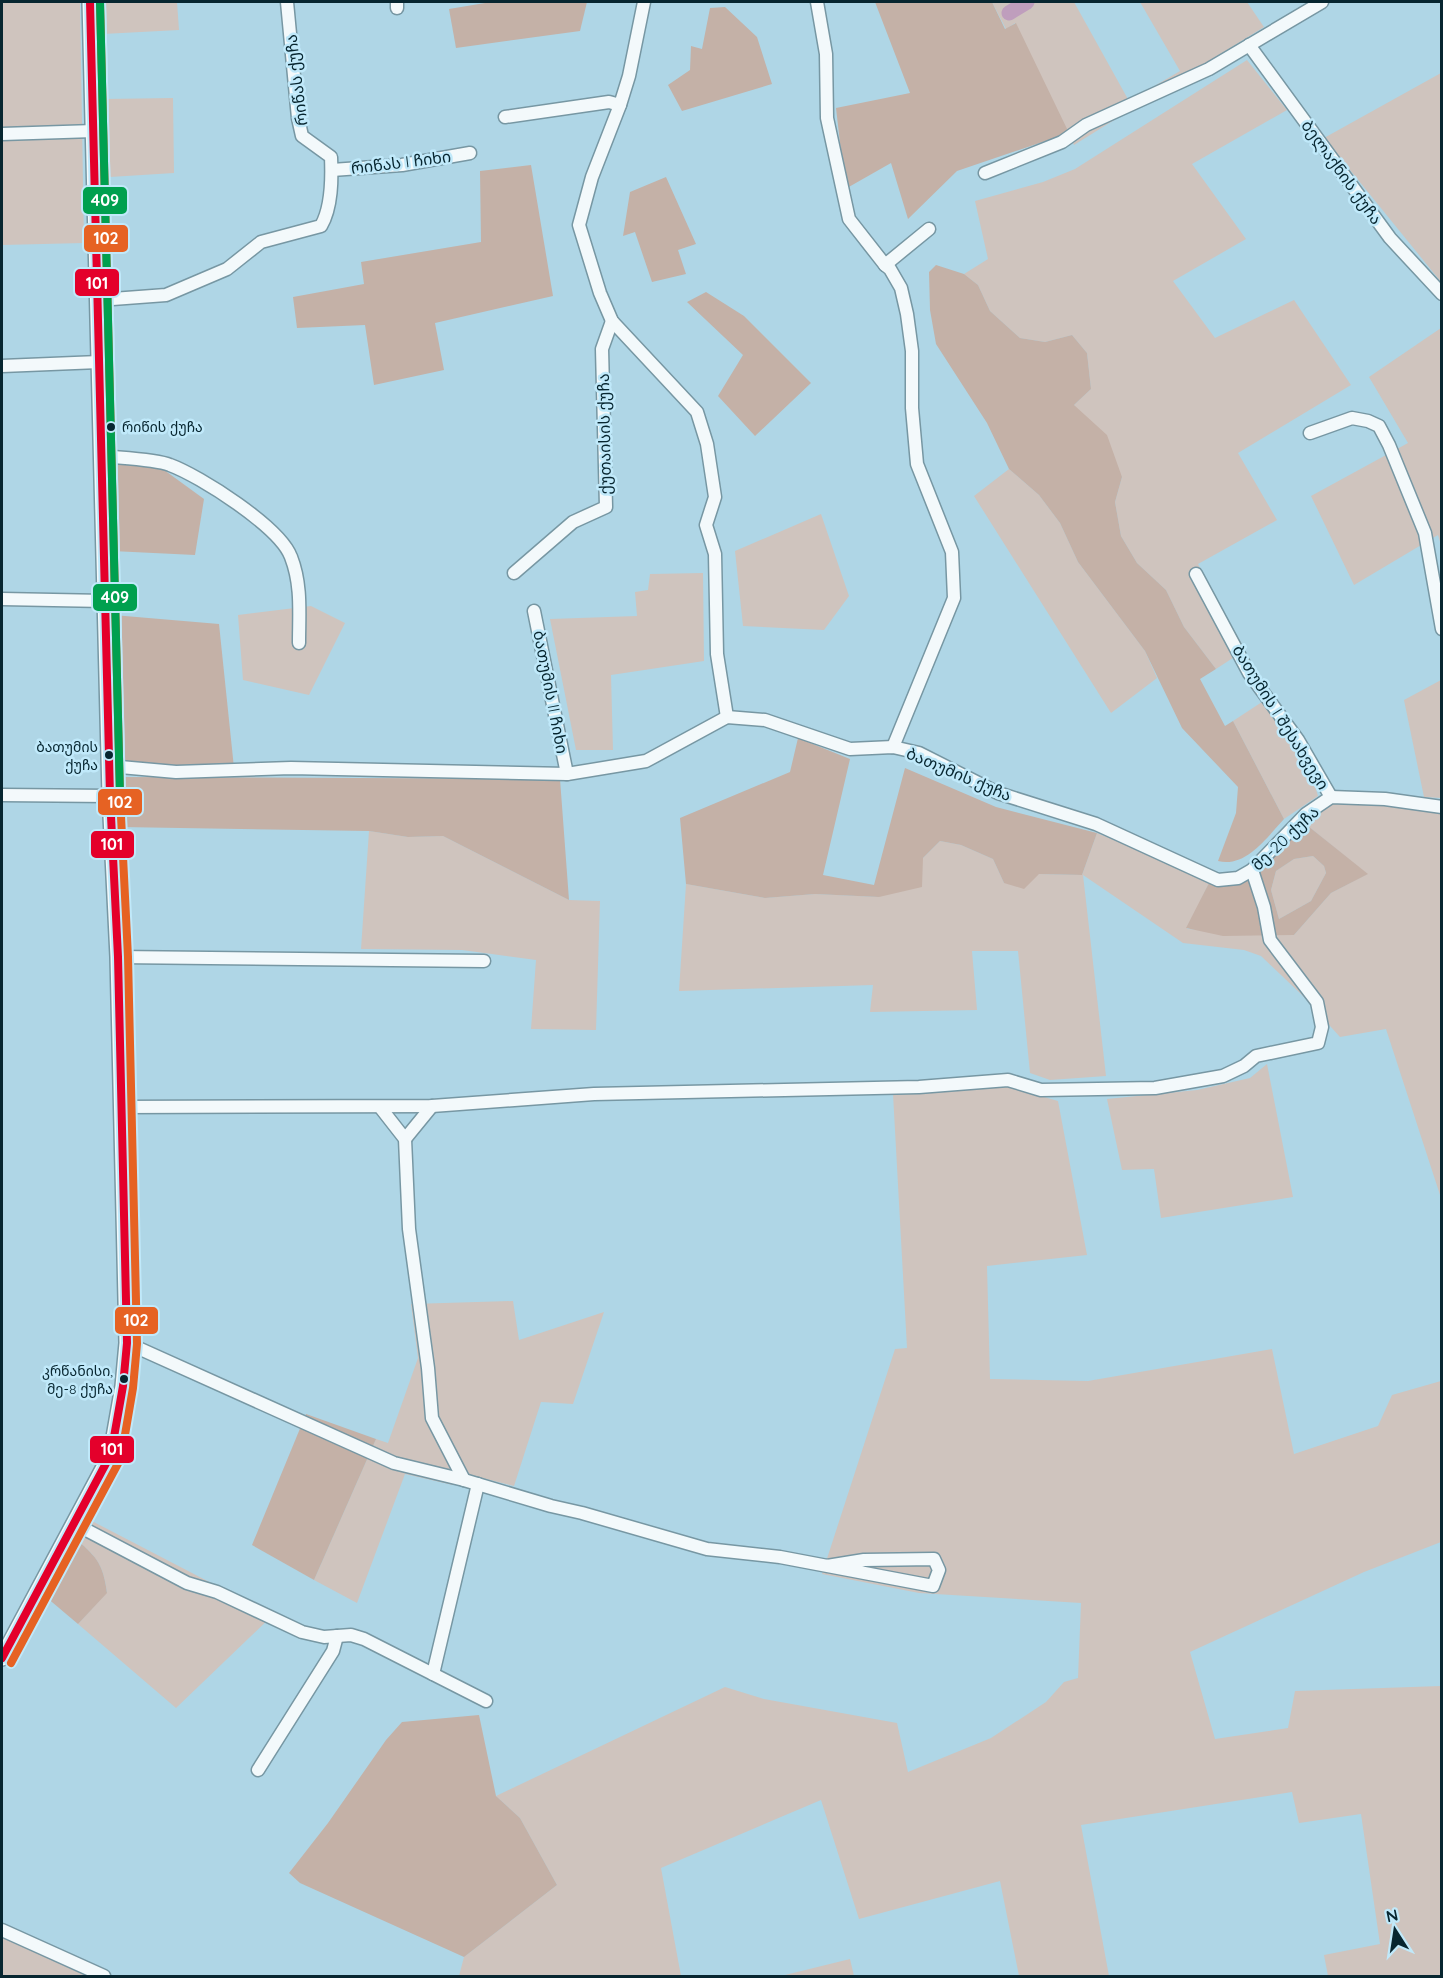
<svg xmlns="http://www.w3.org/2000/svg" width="1443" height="1978" font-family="Quicksand,'Noto Sans Georgian',sans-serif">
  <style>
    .green { fill: #cfc4be }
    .forest { fill: #c4b1a7; fill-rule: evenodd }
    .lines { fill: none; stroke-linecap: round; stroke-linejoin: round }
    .canal { stroke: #bf9ebd; stroke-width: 15 }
    .minor-casing { stroke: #7797a3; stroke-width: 15 }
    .tertiary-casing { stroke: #7797a3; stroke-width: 18 }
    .minor { stroke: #f3f9fb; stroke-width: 12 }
    .tertiary { stroke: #f3f9fb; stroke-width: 15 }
    .bus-1-casing { stroke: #c0e9fa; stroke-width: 12 }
    .bus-2-casing { stroke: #c0e9fa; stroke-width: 12 }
    .bus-3-casing { stroke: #c0e9fa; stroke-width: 12 }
    .bus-1 { stroke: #e4002b; stroke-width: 8 }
    .bus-2 { stroke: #e66223; stroke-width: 8 }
    .bus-3 { stroke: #00a04f; stroke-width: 8 }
    .bus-dot { fill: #072630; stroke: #c0e9fa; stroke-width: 2 }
    .labels { text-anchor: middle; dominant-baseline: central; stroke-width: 5; stroke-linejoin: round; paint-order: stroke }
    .bus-label { font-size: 14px; fill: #072630; stroke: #c0e9fa; text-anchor: end }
    .street-label { font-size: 16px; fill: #072630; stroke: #c0e9fa }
    .line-badge { stroke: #c0e9fa; stroke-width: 2 }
    .badge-label { font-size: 16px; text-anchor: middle; font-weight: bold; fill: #fff }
  </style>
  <rect width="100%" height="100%" fill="#afd6e6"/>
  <g class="green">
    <path d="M2,2H80L84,243L2,245Z"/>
    <path d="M103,2H177L179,30L103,34Z"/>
    <path d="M992,2H1074L1129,101L1180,71L1140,2H1247L1264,27L1074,145L1015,23L1006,29Z"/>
    <path d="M1247,60L1287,110L1192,164L1246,239L1173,281L1215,338L1294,300L1351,385L1238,453L1277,520L1198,564L1245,650L1216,669L1184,627L1166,590L1137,563L1121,536L1115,502L1122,477L1074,405L1091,389L1087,353L1072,335L1045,342L1020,338L990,311L978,285L964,274L988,259L975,201L1043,182L1075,169Z"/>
    <path d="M1441,73V282L1324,138Z"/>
    <path d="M173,98L174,173L110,177L104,99Z"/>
    <path d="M1441,328V545L1438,535L1354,585L1311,496L1408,443L1369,377Z"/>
    <path d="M1009,469L1039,495L1060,523L1078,562L1145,651L1157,678L1111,713L974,496Z"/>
    <path d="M821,514L849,596L824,630L743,626L735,551Z"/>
    <path d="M703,573L704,661L611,675L613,750H576L550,619L637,616L635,592L648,590L650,574Z"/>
    <path d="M311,606L345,623L309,695L243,680L238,615Z"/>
    <path d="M1441,680V798L1424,797L1404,700Z"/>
    <path d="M1265,700L1313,779L1318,796L1284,819L1233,721Z"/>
    <path d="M1333,802H1372L1441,810V1198L1386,1029L1340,1037L1302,995L1261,956L1244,950L1183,943L1083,875L1106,1076L1050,1080L1030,1073L1018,951H972L977,1010L870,1012L873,985L679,991L686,884L765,898L815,894L879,897L923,858L940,841L961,845L993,859L1004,883L1039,874L1082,875L1097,833L1191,871L1209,883L1187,929L1294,935L1331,893L1367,874L1303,822Z"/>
    <path d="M369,831L408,837L443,836L569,900L600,901L596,1030L531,1029L536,960L462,950L361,949Z"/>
    <path d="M1313,856L1324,866L1326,873L1311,901L1279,919L1271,890L1276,871L1294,859Z"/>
    <path d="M1267,1064L1293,1197L1161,1218L1154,1169L1122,1170L1107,1099L1197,1090L1250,1078Z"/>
    <path d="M1005,1086L1058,1101L1087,1255L987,1266L990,1379L1088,1381L1272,1349L1294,1454L1378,1426L1392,1395L1441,1381V1542L1364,1572L1190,1652L1215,1739L1288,1728L1295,1691L1441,1686V1976H1328L1324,1955L1380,1944L1361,1814L1299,1823L1292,1792L1081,1825L1109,1976H1019L1000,1881L859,1919L821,1800L661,1868L681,1976H459L464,1957L557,1885L520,1818L496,1796L725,1687L764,1699L897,1723L908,1772L991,1738L1046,1702L1064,1682L1078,1678L1081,1603L919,1593L822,1574L895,1349L907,1348L893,1094Z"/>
    <path d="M513,1301L519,1340L604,1312L573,1404L541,1402L514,1486L470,1475L453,1485L405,1474L357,1603L314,1580L376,1439L388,1443L418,1358L411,1304Z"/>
    <path d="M90,1520L273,1615L176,1708L78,1624L107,1592C103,1565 98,1558 77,1540Z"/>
    <path d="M2,1937L89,1976H2Z"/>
    <path d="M850,1959L854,1976H781Z"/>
  </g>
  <g class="forest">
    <path d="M491,2H587L580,31L456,48L449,9Z"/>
    <path d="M875,2H992L1005,29L1016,23L1069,133L957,171L908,219L891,163L847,188L843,169L836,108L910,93Z"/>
    <path d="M725,7L757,37L772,84L682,111L668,85L690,70L691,46L702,49L710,8Z"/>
    <path d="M531,165L553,296L435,323L444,370L374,385L365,325L297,328L293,297L364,284L361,262L481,242L480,171Z"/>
    <path d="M666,177L696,244L678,250L686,274L652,282L635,232L623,236L630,192Z"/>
    <path d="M936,265L964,274L978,285L990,311L1020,338L1045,342L1072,335L1087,353L1091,389L1074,405L1107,435L1122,477L1115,502L1121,536L1137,563L1166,590L1184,627L1216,669L1200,679L1225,726L1233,721L1284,819C1267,837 1246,868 1218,861L1236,813L1238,787L1182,728L1145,651L1078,562L1060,523L1039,495L1009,469L987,423L936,344L930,310L929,272Z"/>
    <path d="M706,292L744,316L811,383L755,436L718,396L743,355L687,302Z"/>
    <path d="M111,464L160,467L204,499L195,555L112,551Z"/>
    <path d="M113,615L219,624L234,768L117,762Z"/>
    <path d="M798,738L850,759L823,875L874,885L905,768L996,807L1097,833L1082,875L1039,874L1024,889L1004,883L993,859L961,845L940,841L923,858L922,887L879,897L815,894L765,898L686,884L680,818L790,772Z"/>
    <path d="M119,777L560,779L569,900L443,836L408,837L369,831L120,827Z"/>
    <path d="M1303,822L1368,874L1331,893L1294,935L1223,936L1186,928L1209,883L1240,881ZM1313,856L1324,866L1326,873L1311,901L1279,919L1271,890L1276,871L1294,859Z"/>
    <path d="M306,1414L376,1439L314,1580L252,1545Z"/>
    <path d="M77,1540C98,1558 103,1565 107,1593L78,1624L46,1597Z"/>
    <path d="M479,1715L496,1796L520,1818L557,1885L464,1957L300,1883L289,1873L328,1823L386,1740L402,1722Z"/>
  </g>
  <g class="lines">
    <path class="canal" d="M1009,13L1027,2"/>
    <defs>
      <g id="minor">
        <path d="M397,2V8"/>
        <path d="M644,2L629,76L620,105L592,177L579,225L600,293L612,321L697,412L707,444L715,497L706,525L715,554L717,654L727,717"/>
        <path d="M817,2L826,54L827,118L849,219L885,265L890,269L901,288L907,314L912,351V408L917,464L952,552L954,598L893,747"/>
        <path d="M1249,45L1390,238L1442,294"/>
        <path d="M505,117L609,102L620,105"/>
        <path d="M2,134L94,131"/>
        <path d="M332,170L402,165L470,153"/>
        <path d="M985,173L1062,142L1086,125L1209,69L1322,2"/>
        <path d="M885,265L929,229"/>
        <path d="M99,300L166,295L227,269L261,242L321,226C332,207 332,179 331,157L302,136L298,118L287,2"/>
        <path d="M2,366L99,362"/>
        <path d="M1310,433L1352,418L1368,421L1379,426L1389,445L1425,533L1442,629"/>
        <path d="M102,456C119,458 155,459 170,465C200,476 280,527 291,557C302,585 299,614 299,643"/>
        <path d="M514,573L573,522L606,507L602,349L612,321"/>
        <path d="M1196,574L1249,673L1298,740L1331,797"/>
        <path d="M2,599L105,601"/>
        <path d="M534,611L567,774"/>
        <path d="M109,766L176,772L291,768L567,774L646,761L727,717L765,720L850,749L893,747L919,753L998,793L1096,824L1218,880L1238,878L1252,870L1306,814L1331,797L1385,799L1442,807"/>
        <path d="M2,795L110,796"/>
        <path d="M118,957L484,961"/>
        <path d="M121,1107L432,1106L594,1094L919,1087L1008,1080L1041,1090L1155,1088L1223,1076L1244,1066L1256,1056L1318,1043L1322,1027L1317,1002L1270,940L1264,907L1252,870"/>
        <path d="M380,1107L405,1139L409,1229L428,1368L432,1418L464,1480"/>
        <path d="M405,1139L432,1106"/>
        <path d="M127,1343L394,1463L464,1480L551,1506L582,1513L707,1549L780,1557L933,1586L939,1570L934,1559L864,1560L827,1566"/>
        <path d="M75,1524L187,1583L217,1592L302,1632L324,1637L351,1635L364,1639L486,1701"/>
        <path d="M433,1674L478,1484"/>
        <path d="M258,1770L333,1651L337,1636"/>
        <path d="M2,1930L104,1976"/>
      </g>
      <path id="tertiary" d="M2,1658L111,1454L123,1386L127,1343L118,957L110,796L90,2"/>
    </defs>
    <use href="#minor" class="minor-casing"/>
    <use href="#tertiary" class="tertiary-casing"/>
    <use href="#minor" class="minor"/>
    <use href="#tertiary" class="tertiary"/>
    <defs>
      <path id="bus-1" d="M2,1658L111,1454L123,1386L127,1343L118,957L110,796L90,2"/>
      <path id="bus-2" d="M11,1663L121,1458L133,1388L137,1344L128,957L120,796L100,2"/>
      <path id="bus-3" d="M100,2L120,796"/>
    </defs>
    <use href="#bus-1" class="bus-1-casing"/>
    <use href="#bus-2" class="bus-2-casing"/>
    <use href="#bus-3" class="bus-3-casing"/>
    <use href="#bus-1" class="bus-1"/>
    <use href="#bus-2" class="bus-2"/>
    <use href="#bus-3" class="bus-3"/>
  </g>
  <g class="bus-dot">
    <circle cx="111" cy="427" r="5"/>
    <circle cx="109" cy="755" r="5"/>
    <circle cx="124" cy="1379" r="5"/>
  </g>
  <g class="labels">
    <g class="bus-label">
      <text x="122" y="427" text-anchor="start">რიწის ქუჩა</text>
      <text x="98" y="747">ბათუმის<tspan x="98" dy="18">ქუჩა</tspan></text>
      <text x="113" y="1371">კრწანისი,<tspan x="113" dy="18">მე-8 ქუჩა</tspan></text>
    </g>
    <g class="street-label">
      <text transform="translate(296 80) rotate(-97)">რიწას ქუჩა</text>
      <text transform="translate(401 162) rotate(-7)">რიწას I ჩიხი</text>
      <text transform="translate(1342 172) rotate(54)">ბელაქნის ქუჩა</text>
      <text transform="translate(604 434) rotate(-91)">ქუთაისის ქუჩა</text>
      <text transform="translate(551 692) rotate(79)">ბათუმის II ჩიხი</text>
      <text transform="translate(1281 717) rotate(58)">ბათუმის I შესახვევი</text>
      <text transform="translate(959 774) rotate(23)">ბათუმის ქუჩა</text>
      <text transform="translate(1285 838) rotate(-43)">მე-20 ქუჩა</text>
    </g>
  </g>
  <g class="line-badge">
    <rect x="82" y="186" width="46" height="29" rx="6" fill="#00a04f"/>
    <rect x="83" y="224" width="46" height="29" rx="6" fill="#e66223"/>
    <rect x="74" y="268" width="46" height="29" rx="6" fill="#e4002b"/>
    <rect x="92" y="583" width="46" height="29" rx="6" fill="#00a04f"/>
    <rect x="97" y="788" width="46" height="28" rx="6" fill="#e66223"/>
    <rect x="90" y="830" width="45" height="29" rx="6" fill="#e4002b"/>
    <rect x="114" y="1306" width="45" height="29" rx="6" fill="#e66223"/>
    <rect x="89" y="1435" width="46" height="29" rx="6" fill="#e4002b"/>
  </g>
  <g class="badge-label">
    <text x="105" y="206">409</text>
    <text x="106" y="244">102</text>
    <text x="97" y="289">101</text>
    <text x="115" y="603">409</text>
    <text x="120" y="808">102</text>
    <text x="112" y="850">101</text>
    <text x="136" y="1326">102</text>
    <text x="112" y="1455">101</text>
  </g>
  <rect width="1443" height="1978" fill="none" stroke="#072630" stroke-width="6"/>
  <g transform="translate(1395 1930) rotate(348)" stroke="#c0e9fa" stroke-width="4.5" paint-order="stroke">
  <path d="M0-4.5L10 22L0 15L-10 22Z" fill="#072630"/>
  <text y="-9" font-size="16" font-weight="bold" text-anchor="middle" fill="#072630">N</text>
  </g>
</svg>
